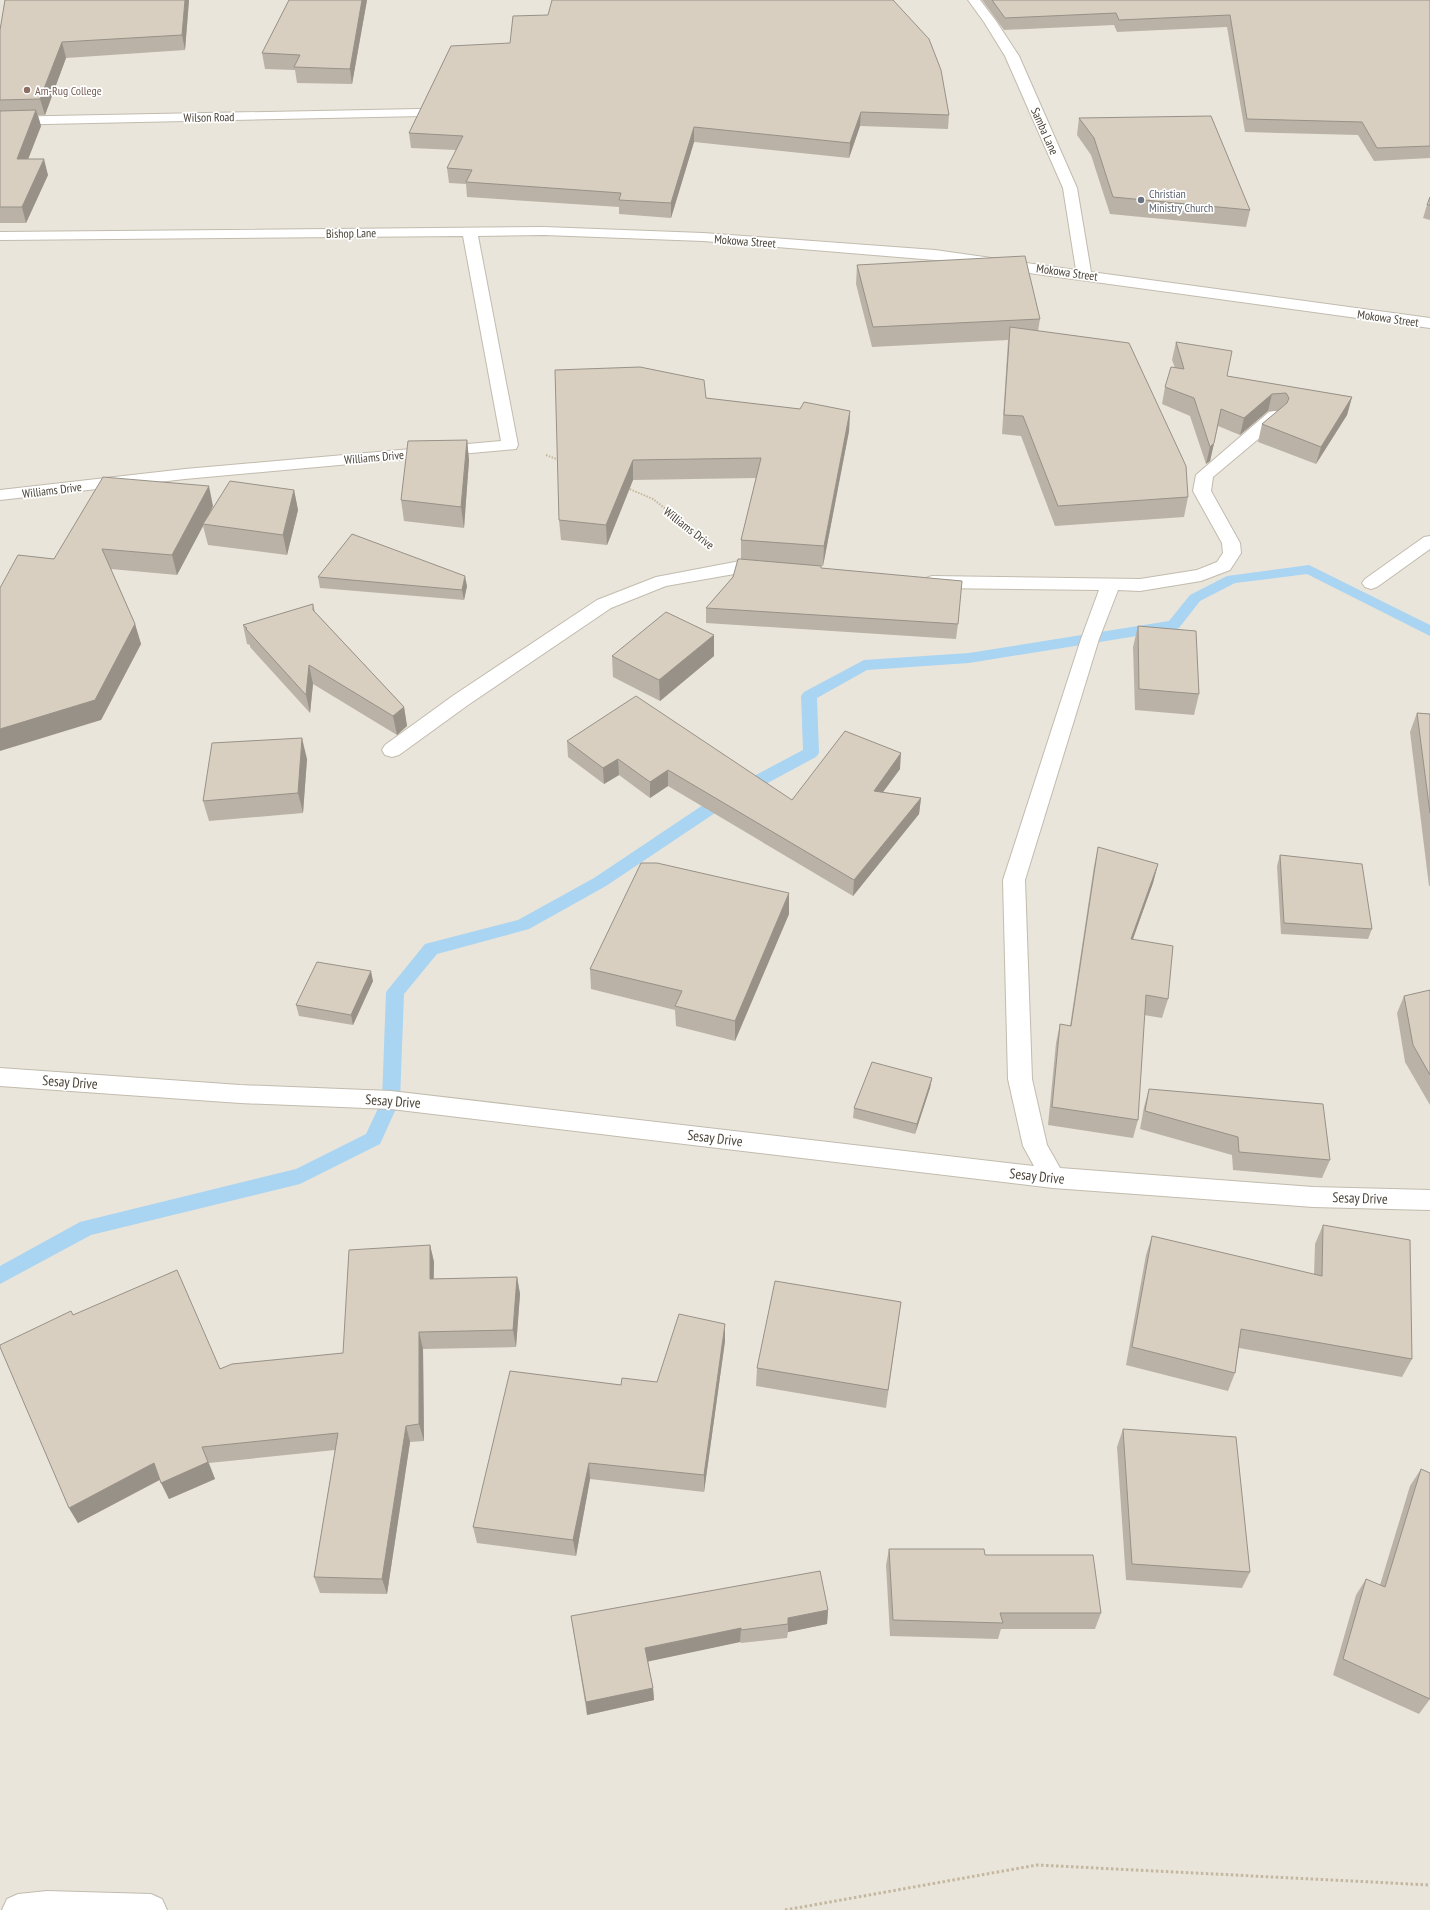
<svg xmlns="http://www.w3.org/2000/svg" width="1430" height="1910" font-family="'PT Sans Narrow',sans-serif">
  <style>
    .residential { fill: #eae5da }
    .lines { fill: none; stroke-linecap: round; stroke-linejoin: round }
    .stream { fill: #a9d4f2; fill-rule: evenodd }
    .minor-casing { stroke: #c2bbae; stroke-width: 2 }
    .path-far1 { stroke: #c4b79f; stroke-width: 2; stroke-dasharray: 1.5 1.5; stroke-linecap: butt }
    .path { stroke: #c4b79f; stroke-width: 3; stroke-dasharray: 2.5 2.5; stroke-linecap: butt }
    .minor { fill: #fff; fill-rule: evenodd }
    .wall { fill: #bab2a6 }
    .shaded-wall { fill: #979187 }
    .building { fill: #d8cfc1; stroke: #979187 }
    .education-dot { fill: #8d6e63; stroke: #fff; stroke-width: 1.5 }
    .worship-dot { fill: #6b7280; stroke: #fff; stroke-width: 1.5 }
    .labels { text-anchor: middle; dominant-baseline: central; stroke-width: 3.5; stroke-linejoin: round; paint-order: stroke }
    .far-education-label { font-size: 12px; fill: #785e54; stroke: #fff; text-anchor: start }
    .far-street-label { font-size: 12px; fill: #4b4439; stroke: #fff }
    .far-worship-label { font-size: 12px; fill: #5b616d; stroke: #fff; text-anchor: start }
    .street-label { font-size: 14px; fill: #4b4439; stroke: #fff }
  </style>
  <rect width="100%" height="100%" fill="#f6f3ec"/>
  <rect class="residential" x="0" y="0" width="1430" height="1910"/>
  <g class="lines">
    <path class="stream" d="M1309,565L1430,625V636L1307,574L1235,583L1200,601L1179,628L1174,630L969,663L867,670L817,698L819,753L816,757L730,803L606,886L529,929L437,954L404,994L400,1100L380,1144L300,1184L91,1235L0,1284V1266L80,1222L296,1169L366,1134L382,1100L386,992L425,944L518,920L594,878L718,795L803,750L801,696L804,692L864,660L969,653L1169,621L1190,595L1227,576Z"/>
    <defs>
      <g id="minor">
        <path d="M968,0H980L996,21L1019,56L1077,188L1091,272L1430,318V328L935,260L703,241L544,235L478,236L518,445L516,449L185,479L0,500V490L185,469L501,441L463,236L0,240V232L544,227L703,233L935,250L1076,270L1063,188L1005,56L984,22Z"/>
        <path d="M419,109L424,110L426,113L424,116L0,125V117Z"/>
        <path d="M1275,411L1281,412L1283,416L1281,420L1213,477L1211,491L1240,543L1241,553L1230,570L1201,581L1140,591L1118,590L1099,639L1025,880L1032,1079L1047,1145L1060,1168L1313,1187L1430,1190V1210L1313,1207L1053,1188L391,1109L240,1103L0,1086V1068L240,1085L391,1091L1034,1166L1023,1146L1008,1079L1003,880L1081,639L1099,590L932,588L926,586L923,582L926,578L932,576L1140,579L1197,570L1217,562L1223,553L1222,543L1193,491L1196,475L1269,412Z"/>
        <path d="M1430,536V549L1377,587L1371,589L1365,587L1362,583L1365,579L1424,537Z"/>
        <path d="M740,561L772,565L775,569L772,573L766,575L740,573L666,586L611,608L468,705L399,755L392,757L385,755L382,750L385,745L454,695L597,600L656,577Z"/>
        <path d="M47,1891L151,1894L162,1899L167,1910H2L7,1899L18,1894Z"/>
      </g>
    </defs>
    <use href="#minor" class="minor-casing"/>
    <g class="path-far1">
      <path d="M546,455L559,460"/>
      <path d="M627,488L653,499L701,537"/>
    </g>
    <path class="path" d="M785,1910L1037,1865L1430,1885"/>
    <use href="#minor" class="minor"/>
  </g>
  <g class="wall">
    <path d="M5,0H189L185,50L66,58L45,115H38L41,126L28,159L48,175L26,223H0V30Z"/>
    <path d="M289,0H367L352,84L297,83L295,70L265,69L262,53Z"/>
    <path d="M982,0H1430V158L1374,161L1358,135L1245,132L1227,27L1117,32L1114,25L1004,30Z"/>
    <path d="M451,46L949,115L948,129L860,126L849,158L694,142L671,218L619,214V207L467,197L466,184L449,183L447,168L456,150L411,148L409,133Z"/>
    <path d="M1079,118L1250,210L1246,227L1110,214L1091,155L1077,135Z"/>
    <path d="M1430,197V220L1423,218L1427,205Z"/>
    <path d="M857,265L1040,319L1038,331L1188,497L1184,517L1055,526L1021,436L1002,434L1008,340L872,347L856,284Z"/>
    <path d="M1176,342L1227,376L1352,397L1347,415L1316,464L1258,442L1262,424L1278,411H1268L1240,435L1218,426L1210,461L1206,464L1190,416L1162,404L1165,387L1175,368L1172,360Z"/>
    <path d="M706,398L800,409L850,411L849,431L823,566H821V568L958,624L956,639L706,623V608L733,577L741,559V540L756,478L633,480L607,545L561,540L559,520Z"/>
    <path d="M467,440L469,460L464,528L404,521L401,500Z"/>
    <path d="M294,490L298,510L287,555L208,545L203,526L177,575L111,569L135,624L141,644L101,720L54,559L213,506L210,513Z"/>
    <path d="M318,577L467,586L464,600L320,588Z"/>
    <path d="M313,604L315,612L404,707L407,726L397,735L313,684L310,713L250,647V645L247,644L243,625Z"/>
    <path d="M1138,626L1199,694L1194,715L1135,710L1133,647Z"/>
    <path d="M612,656H714L660,701L613,677Z"/>
    <path d="M1417,713L1430,714V886H1429L1410,732Z"/>
    <path d="M567,741L792,800L900,769L883,792L921,798L919,814L853,896L668,786L650,798L619,775L604,784L568,757Z"/>
    <path d="M307,759L303,813L209,821L203,801Z"/>
    <path d="M1098,847L1158,864L1153,883L1133,939L1168,999L1162,1018L1144,1015L1138,1120L1133,1138L1048,1125L1056,1043L1060,1024L1070,1026L1094,866Z"/>
    <path d="M1280,855L1372,929L1368,939L1281,934L1277,866Z"/>
    <path d="M789,914L735,1041L676,1026L675,1010L591,989L590,969Z"/>
    <path d="M373,981L353,1025L299,1016L296,1005Z"/>
    <path d="M1430,990V1105L1405,1062L1397,1013L1404,996Z"/>
    <path d="M932,1078L930,1088L915,1134L853,1118L854,1108Z"/>
    <path d="M1149,1089L1330,1160L1322,1178L1233,1170L1232,1155L1140,1129L1144,1107Z"/>
    <path d="M1323,1225L1412,1359L1402,1377L1239,1348L1235,1373L1228,1391L1126,1365L1146,1255L1152,1236L1314,1275L1315,1244Z"/>
    <path d="M430,1245L434,1262V1279L517,1277L520,1294L516,1347L423,1349L424,1441L410,1442L387,1594L320,1593L314,1577L335,1450L209,1463L215,1479L169,1499L160,1480L78,1523L69,1508L73,1315L220,1369L343,1353Z"/>
    <path d="M901,1302L886,1408L756,1386L757,1368Z"/>
    <path d="M725,1341L704,1492L590,1479L576,1556L477,1543L473,1527L621,1385L657,1382Z"/>
    <path d="M1123,1429L1250,1572L1242,1588L1126,1580L1117,1447Z"/>
    <path d="M1421,1469L1430,1699L1419,1714L1333,1675L1356,1595L1366,1579L1380,1585L1410,1486Z"/>
    <path d="M889,1549L985,1555L1101,1613L1095,1629H1001L998,1639L890,1636L886,1565Z"/>
    <path d="M828,1610L827,1624L788,1632L787,1638L741,1643L740,1642L648,1661L653,1688L654,1700L587,1715L571,1616Z"/>
  </g>
  <g class="shaded-wall">
    <path d="M185,0H189L185,50L182,35Z"/>
    <path d="M362,0H367L352,84L350,69Z"/>
    <path d="M62,42L66,58L45,115L40,99Z"/>
    <path d="M36,110L41,126L22,175L17,159Z"/>
    <path d="M861,112L860,126L849,158L850,143Z"/>
    <path d="M694,127V142L671,218V203Z"/>
    <path d="M44,159L48,175L26,223L22,207Z"/>
    <path d="M1272,394L1268,411L1240,435L1244,418Z"/>
    <path d="M1352,397L1347,415L1316,464L1321,447Z"/>
    <path d="M850,411L849,431L823,566L824,546Z"/>
    <path d="M467,440L469,460L464,528L461,507Z"/>
    <path d="M1214,443L1210,461L1206,464L1210,447Z"/>
    <path d="M633,460V480L607,545L606,525Z"/>
    <path d="M209,486L213,506L204,524H203V526L177,575L172,555Z"/>
    <path d="M294,490L298,510L287,555L283,535Z"/>
    <path d="M465,576L467,586L464,600L462,590Z"/>
    <path d="M135,624L141,644L101,720L0,751V729Z"/>
    <path d="M714,635V656L660,701L659,680Z"/>
    <path d="M309,665L313,684L310,713L306,695Z"/>
    <path d="M404,707L407,726L397,735L393,716Z"/>
    <path d="M302,738L307,759L303,813L298,793Z"/>
    <path d="M901,753L900,769L872,807L874,791Z"/>
    <path d="M618,759L619,775L604,784L603,768Z"/>
    <path d="M668,770V786L650,798V782Z"/>
    <path d="M921,798L919,814L853,896L854,880Z"/>
    <path d="M1158,864L1153,883L1126,958L1131,939Z"/>
    <path d="M789,893V914L735,1041V1021Z"/>
    <path d="M371,971L373,981L353,1025L351,1015Z"/>
    <path d="M932,1078L930,1088L915,1134L917,1124Z"/>
    <path d="M430,1245L434,1262L433,1296L430,1279Z"/>
    <path d="M517,1277L520,1294L516,1347L513,1330Z"/>
    <path d="M725,1324V1341L704,1492V1475Z"/>
    <path d="M419,1332L423,1349L424,1441L419,1424Z"/>
    <path d="M406,1426L410,1442L387,1594L382,1579Z"/>
    <path d="M202,1447L215,1479L169,1499L161,1483Z"/>
    <path d="M154,1463L161,1479L78,1523L69,1508Z"/>
    <path d="M589,1463L590,1479L576,1556L573,1540Z"/>
    <path d="M828,1610L827,1624L788,1632V1618Z"/>
    <path d="M741,1628L740,1642L646,1662L645,1648Z"/>
    <path d="M653,1688L654,1700L587,1715L586,1702Z"/>
  </g>
  <g class="building">
    <path d="M5,0H185L182,35L62,42L40,99L0,100V30Z"/>
    <path d="M289,0H362L350,69L294,67L300,55L262,53Z"/>
    <path d="M552,0H893L929,39L941,70L949,115L861,112L850,143L694,127L671,203L619,200L621,193L466,182L472,170L447,168L463,136L409,133L451,46L510,43L513,16L548,15Z"/>
    <path d="M992,0H1430V146L1377,148L1362,122L1247,119L1230,15L1119,20L1116,13L1005,18Z"/>
    <path d="M36,110L17,159H44L22,207H0V111Z"/>
    <path d="M1211,116L1250,210L1113,197L1094,138L1079,118Z"/>
    <path d="M1430,197V205H1427Z"/>
    <path d="M1025,256L1040,319L873,327L857,265Z"/>
    <path d="M1010,327L1129,343L1186,466L1188,497L1058,506L1023,416L1004,415Z"/>
    <path d="M1176,342L1232,351L1227,376L1352,397L1321,447L1262,424L1287,403L1289,398L1286,393L1272,394L1244,418L1221,409L1214,443L1210,447L1194,398L1165,387L1171,367L1184,369Z"/>
    <path d="M640,367L704,380L706,398L800,409L804,402L850,411L824,546L741,540L761,458L633,460L606,525L559,520L555,370Z"/>
    <path d="M467,440L461,507L401,500L408,441Z"/>
    <path d="M103,477L209,486L172,555L102,549L135,624L95,700L0,729V588L18,555L54,559Z"/>
    <path d="M230,481L294,490L283,535L203,524Z"/>
    <path d="M352,534L465,576L462,590L318,577Z"/>
    <path d="M738,559H740L821,566V568L962,581L958,624L706,608L733,577Z"/>
    <path d="M313,604V610L404,707L393,716L309,665L306,695L246,629L247,628L243,625Z"/>
    <path d="M666,612L714,635L659,680L612,656Z"/>
    <path d="M1138,626L1196,631L1199,694L1139,689Z"/>
    <path d="M636,696L792,800L845,731L901,753L874,791L921,798L854,880L668,770L650,782L618,759L603,768L567,741Z"/>
    <path d="M1417,713L1430,714V813Z"/>
    <path d="M302,738L298,793L203,801L212,743Z"/>
    <path d="M1098,847L1158,864L1131,939L1173,946L1168,999L1146,995L1138,1120L1052,1107L1060,1024L1071,1026Z"/>
    <path d="M1280,855L1362,864L1372,929L1284,923Z"/>
    <path d="M641,863H657L789,893L735,1021L675,1006L682,991L590,969Z"/>
    <path d="M317,962L371,971L351,1015L296,1005Z"/>
    <path d="M1430,990V1075L1413,1045L1404,996Z"/>
    <path d="M872,1062L932,1078L917,1124L854,1108Z"/>
    <path d="M1149,1089L1323,1104L1330,1160L1239,1152L1238,1137L1145,1111Z"/>
    <path d="M1323,1225L1410,1240L1412,1359L1241,1329L1235,1373L1132,1347L1152,1236L1322,1276Z"/>
    <path d="M430,1245V1279L517,1277L513,1330L419,1332V1424L406,1426L382,1579L314,1577L338,1433L202,1447L208,1462L161,1483L154,1463L69,1508L0,1347V1345L71,1311L73,1315L177,1270L220,1369L232,1364L343,1353L349,1250Z"/>
    <path d="M775,1281L901,1302L888,1390L757,1368Z"/>
    <path d="M679,1314L725,1324L704,1475L589,1463L573,1540L473,1527L510,1371L621,1385L622,1378L657,1382Z"/>
    <path d="M1123,1429L1236,1437L1250,1572L1132,1564Z"/>
    <path d="M1421,1469L1430,1473V1699L1343,1659L1366,1579L1385,1587Z"/>
    <path d="M889,1549H984L985,1555H1093L1101,1613H1000L1003,1623L893,1620Z"/>
    <path d="M820,1571L828,1610L788,1618V1624L741,1630V1628L645,1648L653,1688L586,1702L571,1616Z"/>
  </g>
  <circle class="education-dot" cx="27" cy="90" r="4"/>
  <circle class="worship-dot" cx="1141" cy="200" r="4"/>
  <g class="labels">
    <g class="far-education-label">
      <text x="35" y="90">Am-Rug College</text>
    </g>
    <g class="far-street-label">
      <text transform="translate(209 117) rotate(-1)">Wilson Road</text>
      <text transform="translate(1045 131) rotate(66)">Samba Lane</text>
      <text transform="translate(351 233) rotate(-1)">Bishop Lane</text>
      <text transform="translate(745 241) rotate(4)">Mokowa Street</text>
      <text transform="translate(1067 272) rotate(8)">Mokowa Street</text>
      <text transform="translate(1388 318) rotate(8)">Mokowa Street</text>
      <text transform="translate(374 457) rotate(-5)">Williams Drive</text>
      <text transform="translate(52 490) rotate(-7)">Williams Drive</text>
      <text transform="translate(689 528) rotate(38)">Williams Drive</text>
    </g>
    <g class="far-worship-label">
      <text x="1149" y="193">Christian<tspan x="1149" dy="14">Ministry Church</tspan></text>
    </g>
    <g class="street-label">
      <text transform="translate(70 1082) rotate(4)">Sesay Drive</text>
      <text transform="translate(393 1101) rotate(4)">Sesay Drive</text>
      <text transform="translate(715 1138) rotate(7)">Sesay Drive</text>
      <text transform="translate(1037 1176) rotate(6)">Sesay Drive</text>
      <text transform="translate(1360 1198) rotate(2)">Sesay Drive</text>
    </g>
  </g>
</svg>
